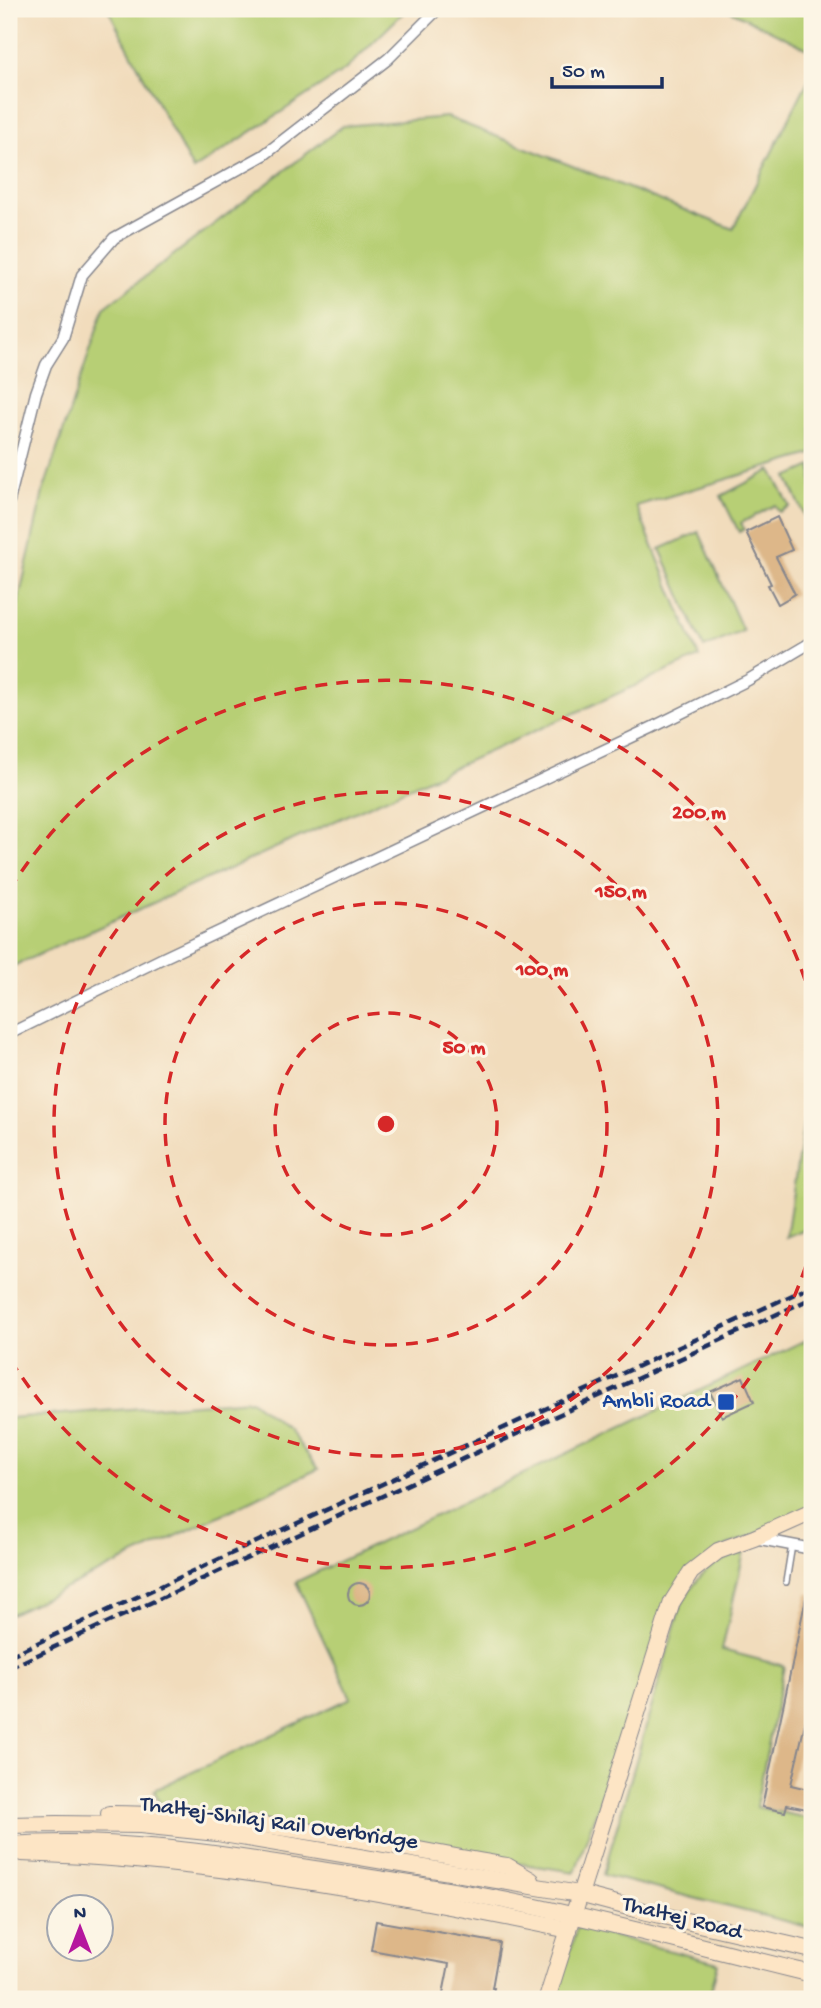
<svg xmlns="http://www.w3.org/2000/svg" width="821" height="2008" font-family="'Gochi Hand',sans-serif">
  <style>
    .green { fill: #b7cf74; stroke: #697f69; stroke-width: 2 }
    .building { fill: #ddb789 }
    .lines { fill: none; stroke-linecap: round; stroke-linejoin: round }
    .lane-casing { stroke: #86868d; stroke-width: 8 }
    .street-casing { stroke: #86868d; stroke-width: 13 }
    .secondary-casing { stroke: #86868d; stroke-width: 18 }
    .lane { stroke: #fff; stroke-width: 5 }
    .street { stroke: #fff; stroke-width: 10 }
    .secondary { stroke: #fde5c5; stroke-width: 16 }
    .rail { stroke: #1b2f5e; stroke-width: 4.5; stroke-dasharray: 10 5; stroke-linecap: butt }
    .ring { fill: none; stroke: #d62828; stroke-width: 3.5; stroke-dasharray: 12 9 }
    .transit-dot { fill: #1a4fb4; stroke: #fcf5e5; stroke-width: 2.5 }
    .labels { text-anchor: middle; dominant-baseline: central; stroke-width: 6; stroke-linejoin: round; paint-order: stroke }
    .transit-label { font-size: 23px; fill: #164399; stroke: #fcf5e5; text-anchor: end }
    .street-label { font-size: 23px; fill: #1b2f5e; stroke: #fcf5e5 }
    .centre { fill: #d62828; stroke: #fcf5e5; stroke-width: 3.5 }
    .ring-label { font-size: 21px; text-anchor: middle; font-weight: bold; fill: #d62828; stroke: #fcf5e5; stroke-width: 6; stroke-linejoin: round; paint-order: stroke }
  </style>
  <rect width="100%" height="100%" fill="#fcf5e5"/>
  <filter id="ink" filterUnits="userSpaceOnUse"><feTurbulence type="fractalNoise" baseFrequency=".0143" numOctaves="2"/><feDisplacementMap in="SourceGraphic" scale="14" xChannelSelector="R" yChannelSelector="G"/><feConvolveMatrix kernelMatrix="1 2 1 2 8 2 1 2 1" color-interpolation-filters="sRGB"/></filter>
  <filter id="wash" filterUnits="userSpaceOnUse"><feTurbulence type="fractalNoise" baseFrequency=".00686" numOctaves="4" result="noise"/><feDisplacementMap in="SourceGraphic" scale="28" xChannelSelector="R" yChannelSelector="G"/><feGaussianBlur stdDeviation="1.57" result="paint"/><feColorMatrix in="noise" values="0 0 0 0 0 0 0 0 0 0 0 0 0 0 0 0 0 1.4 0 .05"/><feComposite in="paint" operator="in"/></filter>
  <g filter="url(#wash)">
    <rect width="100%" height="100%" fill="#f1dcbc"/>
    <g class="green">
      <path d="M108,9H407L345,70L193,170Z"/>
      <path d="M727,9H812V51Z"/>
      <path d="M812,73V454L636,506L699,657L9,968V643L43,492L104,308L343,126L447,117L733,229Z"/>
      <path d="M812,466V531L787,477Z"/>
      <path d="M771,470L790,506L779,512L775,505L741,523L744,529L739,532L721,496Z"/>
      <path d="M699,532L743,631L704,648L660,549Z"/>
      <path d="M812,1117V1226L786,1237L804,1121Z"/>
      <path d="M812,1337V1510L718,1550L670,1602L575,1872L163,1810L154,1790L351,1698L296,1582Z"/>
      <path d="M251,1400L289,1430L318,1469L9,1615V1418Z"/>
      <path d="M744,1552L722,1650L784,1666L756,1807L812,1819V1928L603,1875L681,1605C699,1574 709,1563 744,1552Z"/>
      <path d="M577,1927L718,1963L709,1999H556Z"/>
    </g>
    <g id="blocks">
      <g class="building">
        <path d="M777,517L792,550L776,557L795,594L778,604L768,585L771,584L746,532Z"/>
        <path d="M743,1377L754,1402L722,1417L710,1392Z"/>
        <circle cx="359" cy="1594" r="11"/>
        <path d="M807,1593H812V1693L791,1785L812,1790V1810L787,1805L785,1812L762,1807Z"/>
        <path d="M376,1921L500,1943L492,1988H494L492,1999H442L449,1964L371,1950Z"/>
      </g>
    </g>
  </g>
  <g filter="url(#ink)">
    <use href="#blocks" fill-opacity="0" stroke="#86868d" stroke-width="2"/>
    <g class="lines">
      <defs>
        <path id="lane" d="M786,1582L792,1545"/>
        <g id="street">
          <path d="M9,501L36,393L46,365L63,338L82,275L114,238L264,155L388,59L438,9"/>
          <path d="M9,1034L161,959L651,728L748,680L812,642"/>
          <path d="M754,1538L812,1549"/>
        </g>
        <g id="secondary">
          <path d="M109,1814C243,1814 376,1843 507,1866L531,1880"/>
          <path d="M9,1825L57,1824L140,1825L217,1833L579,1894L647,1912L812,1950"/>
          <path d="M9,1845C112,1837 213,1853 314,1869C376,1879 437,1887 498,1899C603,1920 708,1949 812,1974"/>
          <path d="M21,1853C205,1859 389,1892 569,1930"/>
          <path d="M547,1999L672,1602L691,1572L718,1551L754,1538L812,1512"/>
        </g>
      </defs>
      <use href="#lane" class="lane-casing"/>
      <use href="#street" class="street-casing"/>
      <use href="#secondary" class="secondary-casing"/>
      <use href="#lane" class="lane"/>
      <use href="#street" class="street"/>
      <use href="#secondary" class="secondary"/>
      <g class="rail">
        <path d="M9,1656L812,1286"/>
        <path d="M9,1668L812,1298"/>
      </g>
    </g>
  </g>
  <g class="ring">
    <circle cx="386" cy="1124" r="111"/>
    <circle cx="386" cy="1124" r="221"/>
    <circle cx="386" cy="1124" r="332"/>
    <path d="M812 1246A443 443 0 0 1 10 1359M10 889A443 443 0 0 1 812 1002"/>
  </g>
  <rect class="transit-dot" x="717" y="1393" width="18" height="18" rx="3.5"/>
  <g class="labels">
    <g class="transit-label">
      <text x="710" y="1402">Ambli Road</text>
    </g>
    <g class="street-label">
      <text transform="translate(279 1824) rotate(8)">Thaltej-Shilaj Rail Overbridge</text>
      <text transform="translate(682 1919) rotate(14)">Thaltej Road</text>
    </g>
  </g>
  <circle cx="386" cy="1124" r="10" class="centre"/>
  <g class="ring-label">
    <text x="699" y="818">200 m</text>
    <text x="621" y="897">150 m</text>
    <text x="542" y="975">100 m</text>
    <text x="464" y="1053">50 m</text>
  </g>
  <rect width="821" height="2008" fill="none" stroke="#fcf5e5" stroke-width="35"/>
  <g transform="translate(80 1928)"><circle r="33" fill="#fcf5e5" stroke="#a2a6af" stroke-width="2"/>
  <path d="M0-5L12 26L0 18L-12 26Z" fill="#b5179e"/>
  <text y="-10" font-size="19" font-weight="bold" text-anchor="middle" fill="#1b2f5e">N</text>
  </g>
  <path d="M552 77v10h110v-10" fill="none" stroke="#1b2f5e" stroke-width="3.5"/>
  <text x="562" y="77" font-size="21" fill="#1b2f5e" stroke="#fcf5e5" stroke-width="5" paint-order="stroke">50 m</text>
</svg>
